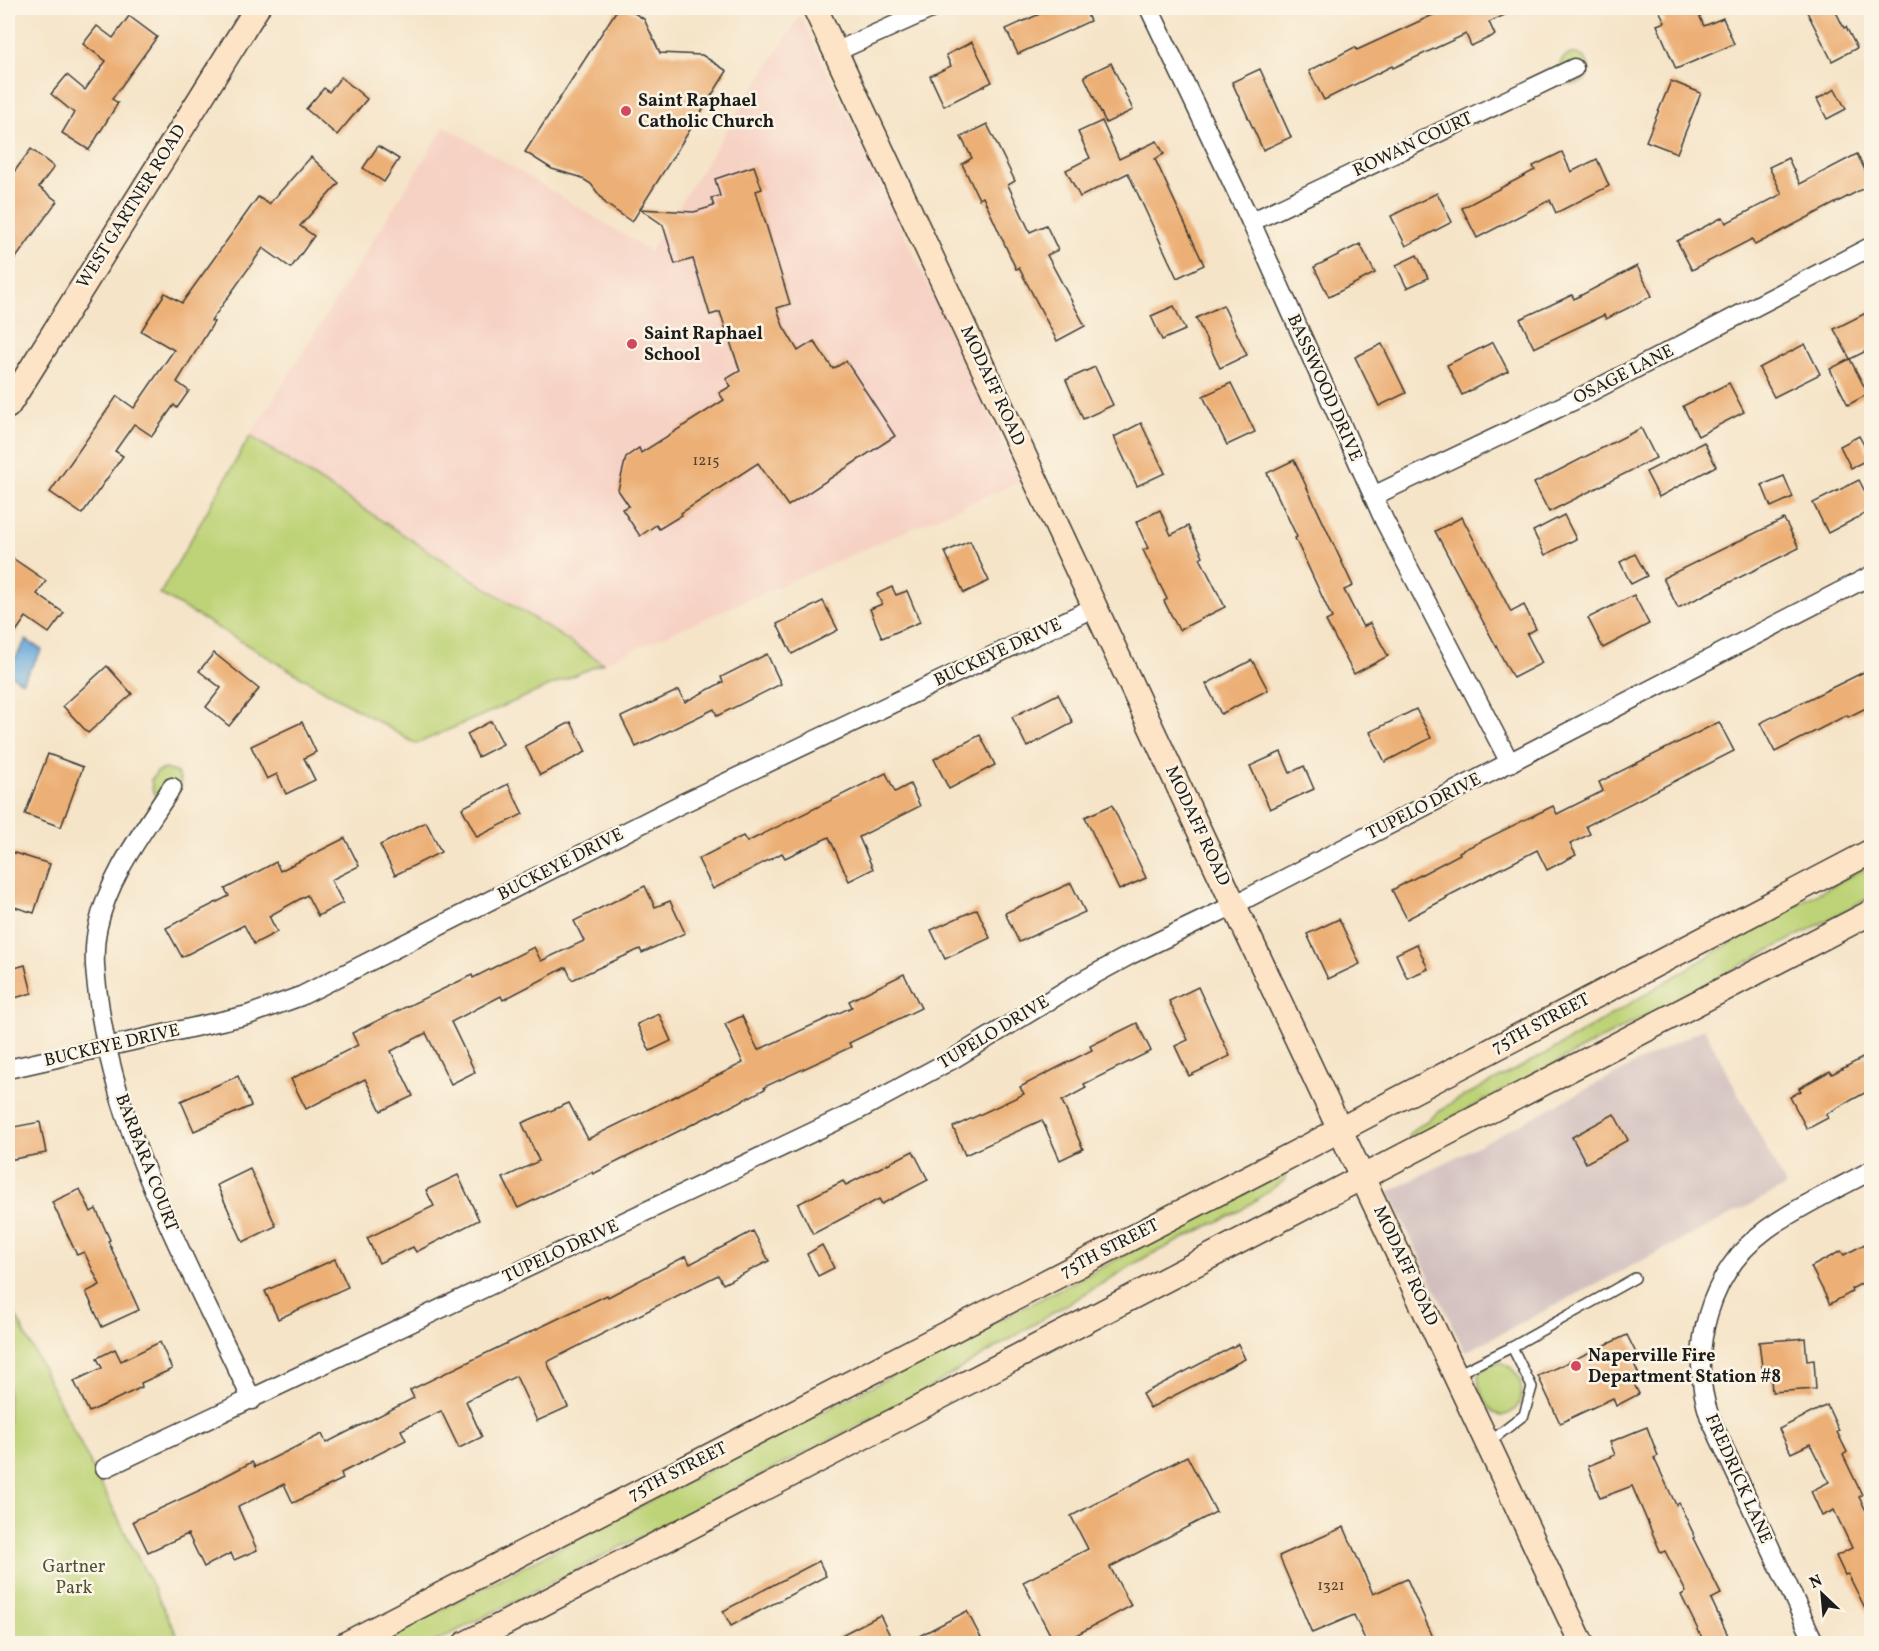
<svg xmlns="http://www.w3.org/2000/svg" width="1879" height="1651" font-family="Vollkorn,serif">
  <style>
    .built { fill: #f6d2c4 }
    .industrial { fill: #d1bfbe }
    .green { fill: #bed377; stroke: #6d784a; stroke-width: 1.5 }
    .water { fill: #67a8da; stroke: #42627b; stroke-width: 1.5 }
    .building { fill: #ecaf74 }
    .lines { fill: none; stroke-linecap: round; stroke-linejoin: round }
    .lane-casing { stroke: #3d3a36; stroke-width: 12 }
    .street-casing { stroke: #3d3a36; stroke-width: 21 }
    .secondary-casing { stroke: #3d3a36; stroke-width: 27 }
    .lane { stroke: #fff; stroke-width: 9 }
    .street { stroke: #fff; stroke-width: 18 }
    .secondary { stroke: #fee4c6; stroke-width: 24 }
    .poi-dot { fill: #d1495b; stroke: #fcf5e5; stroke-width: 2 }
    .labels { text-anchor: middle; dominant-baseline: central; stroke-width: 5; stroke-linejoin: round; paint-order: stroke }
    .number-label { font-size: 15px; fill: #504132 }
    .poi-label { font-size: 18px; font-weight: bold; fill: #1c1c1c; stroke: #fcf5e5; text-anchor: start }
    .street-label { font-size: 18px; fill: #1c1c1c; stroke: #fcf5e5 }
    .park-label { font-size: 18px; fill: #4d5337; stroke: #fcf5e5 }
  </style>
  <rect width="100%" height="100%" fill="#fcf5e5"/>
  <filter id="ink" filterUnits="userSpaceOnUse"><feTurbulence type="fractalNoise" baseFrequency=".0167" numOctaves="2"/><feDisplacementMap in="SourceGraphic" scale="12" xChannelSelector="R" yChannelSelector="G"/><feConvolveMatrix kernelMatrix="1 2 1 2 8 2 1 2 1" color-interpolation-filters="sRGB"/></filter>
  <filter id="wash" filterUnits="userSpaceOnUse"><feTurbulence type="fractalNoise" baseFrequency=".008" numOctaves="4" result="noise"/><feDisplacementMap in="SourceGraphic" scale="24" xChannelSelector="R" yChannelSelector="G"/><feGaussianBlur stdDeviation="1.35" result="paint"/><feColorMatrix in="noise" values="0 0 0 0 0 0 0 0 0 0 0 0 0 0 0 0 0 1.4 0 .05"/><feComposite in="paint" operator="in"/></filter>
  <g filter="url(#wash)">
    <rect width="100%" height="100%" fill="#f5e4c8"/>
    <path class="built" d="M800,15L1021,481L416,744L160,594L250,436L445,126L650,251Z"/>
    <path class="industrial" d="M1704,1028L1786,1186L1465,1352L1389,1192Z"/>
    <g class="green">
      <circle cx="1574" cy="69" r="15"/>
      <path d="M250,436L603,663L416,744L160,594Z"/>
      <path d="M165,769L177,773C182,780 182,786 178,794L157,797L153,792L151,780L157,772Z"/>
      <path d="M1871,865V897L1413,1138H1409L1410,1133L1453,1102L1551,1051L1779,914Z"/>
      <path d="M1284,1173L1285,1180L1241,1210L1144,1258L912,1398L433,1643L374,1644Z"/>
      <path d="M8,1300L179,1639L170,1643H8Z"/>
      <path d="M1499,1362C1524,1366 1533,1411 1501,1416C1490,1411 1487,1405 1482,1394C1474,1377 1479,1366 1499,1362Z"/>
    </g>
    <path class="water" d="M26,640L42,650L22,682L8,673V670Z"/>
    <g id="blocks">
      <g class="building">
        <path d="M618,8H626L644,19L660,53L702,55L727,71L640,209L694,212L714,206L711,198L720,196L715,179L754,166L762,189L756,191L790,304L777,308L783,326L798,351L814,341L833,369L846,361L895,436L788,506L758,463L681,513L682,515L659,529L656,525L640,536L622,509L629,506L618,490L626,457L639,448L641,453L724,400L719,393L731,386L726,379L740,371L720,312L710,315L693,259L675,264L663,225L640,209L632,222L606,204L591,184L580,177L552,169L525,152Z"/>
        <path d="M1053,8H1084L1090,21L1018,54L1006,29Z"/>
        <path d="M1448,8H1520L1489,22L1495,35L1471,46L1466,34L1393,68L1392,66L1324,100L1309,71L1355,47L1357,50Z"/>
        <path d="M1658,8H1696L1704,26L1723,18L1734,44L1676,69L1657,25L1665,22Z"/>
        <path d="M1805,8H1834L1844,28L1846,27L1857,48L1832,61Z"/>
        <path d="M129,16L157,37L112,99L118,103L89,150L62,133L74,113L51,94L67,75L85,90L106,61L83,44L97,26L113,38Z"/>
        <path d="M972,42L992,82L944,106L930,76L951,66L946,55Z"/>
        <path d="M1111,63L1133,110L1106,123L1084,76Z"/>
        <path d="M1260,69L1291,137L1263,150L1232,82Z"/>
        <path d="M341,77L367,99L337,135L306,109L324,88L329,92Z"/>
        <path d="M1671,81L1701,93L1677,153L1646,141Z"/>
        <path d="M1835,89L1846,109L1827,119L1817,99Z"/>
        <path d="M1102,121L1119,159L1157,141L1164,154L1155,159L1204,265L1177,278L1128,173L1080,197L1066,170L1090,158L1078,132Z"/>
        <path d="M987,124L1015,181L1008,185L1030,232L1046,225L1058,250L1047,255L1085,326L1057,341L1019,268L1016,269L983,197L979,199L962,164L972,158L961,137Z"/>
        <path d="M378,146L399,159L384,182L363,168Z"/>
        <path d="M31,149L54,167L39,187L57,201L8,269V180Z"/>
        <path d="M1562,152L1571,172L1597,159L1609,186L1556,213L1550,200L1477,238L1462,208L1535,170L1533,166Z"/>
        <path d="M1857,154L1872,184L1755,245L1752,239L1692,270L1677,241L1723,217L1726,223L1782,194L1769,167L1788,158L1800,184Z"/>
        <path d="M311,157L339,183L300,226L314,236L291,268L263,248L211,321L214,322L177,382L189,391L177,408L174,405L152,436L134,424L115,451L123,456L82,514L50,492L117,396L134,408L174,350L141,331L165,293L182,303L258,197L269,204Z"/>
        <path d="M1437,193L1452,222L1406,246L1391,216Z"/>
        <path d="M1360,244L1375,273L1329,297L1314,267Z"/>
        <path d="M1417,255L1428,278L1407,288L1396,265Z"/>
        <path d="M1637,266L1652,296L1606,319L1604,315L1534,348L1520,319L1572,295L1574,299Z"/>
        <path d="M1223,305L1247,355L1220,368L1196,318Z"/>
        <path d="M1174,306L1185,330L1162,340L1151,316Z"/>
        <path d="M1872,310V348L1850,359L1868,394L1848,405L1830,369L1850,359L1834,329Z"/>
        <path d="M1493,342L1508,371L1462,395L1447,365Z"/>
        <path d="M1382,344L1406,393L1379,406L1355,357Z"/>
        <path d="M1805,344L1820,374L1774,397L1759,368Z"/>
        <path d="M1095,367L1113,405L1083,419L1066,380Z"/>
        <path d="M1231,383L1255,432L1227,445L1203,396Z"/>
        <path d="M1729,383L1744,412L1698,436L1683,406Z"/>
        <path d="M1141,423L1165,473L1137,486L1114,437Z"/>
        <path d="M1641,428L1656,458L1549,512L1534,483Z"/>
        <path d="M1859,436L1871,458L1851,468L1840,446Z"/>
        <path d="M1704,442L1716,466L1659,497L1646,472Z"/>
        <path d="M1294,460L1353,586L1344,590L1363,627L1370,623L1388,656L1354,674L1326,621L1332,618L1295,538L1297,537L1267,473Z"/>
        <path d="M1784,476L1793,497L1771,507L1762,485Z"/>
        <path d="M1859,480L1872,505V510L1828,533L1813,503Z"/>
        <path d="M1160,510L1171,535L1188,526L1203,556L1200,558L1225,607L1179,630L1164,601L1167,599L1143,550L1148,548L1136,522Z"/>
        <path d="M1564,515L1576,539L1545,555L1533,531Z"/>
        <path d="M1462,517L1511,612L1524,605L1536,629L1527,634L1542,663L1513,678L1435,531Z"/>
        <path d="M1784,519L1799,548L1678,608L1663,578Z"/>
        <path d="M970,541L989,581L964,593L945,552Z"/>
        <path d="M1635,554L1647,576L1631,584L1620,562Z"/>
        <path d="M8,555L46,581L37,594L64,613L49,633L26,617L8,643Z"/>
        <path d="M892,587L896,595L907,591L920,622L882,638L870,609L882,604L877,594Z"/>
        <path d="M1634,595L1649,624L1603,648L1588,618Z"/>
        <path d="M823,601L838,630L792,654L777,624Z"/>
        <path d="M214,653L259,689L229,726L206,707L221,688L199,671Z"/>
        <path d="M767,654L781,684L717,716L714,709L636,747L621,717L679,690L685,702L723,682L721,677Z"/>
        <path d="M1252,660L1268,690L1221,714L1206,684Z"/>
        <path d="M107,666L132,694L88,733L63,706Z"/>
        <path d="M1872,668V705L1848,717L1847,715L1775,752L1760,723Z"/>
        <path d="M1058,694L1073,723L1027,747L1012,717Z"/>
        <path d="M1416,709L1431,738L1385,762L1370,732Z"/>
        <path d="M491,721L503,744L478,757L467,734Z"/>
        <path d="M302,722L316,752L304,758L315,780L286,794L277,774L267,779L251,746Z"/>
        <path d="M571,722L586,752L540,775L525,746Z"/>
        <path d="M1719,722L1734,751L1586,826L1590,834L1570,844L1576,855L1547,870L1537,850L1446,897L1447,898L1407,919L1392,890L1460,854L1459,852L1553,806L1557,814L1603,791L1599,782Z"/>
        <path d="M980,735L995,765L949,789L934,759Z"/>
        <path d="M1281,752L1290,773L1304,766L1314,789L1270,809L1250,766Z"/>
        <path d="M48,754L83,767L61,827L25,814Z"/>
        <path d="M886,773L895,792L910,784L920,806L859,837L873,869L849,881L829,837L785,858L782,853L713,889L698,859L743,836L747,842Z"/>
        <path d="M508,784L523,814L477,837L462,808Z"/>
        <path d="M1112,805L1146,878L1119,890L1085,817Z"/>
        <path d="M426,822L441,852L395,875L380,845Z"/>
        <path d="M345,838L359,866L331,880L343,903L318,916L307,895L269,916L277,932L254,944L244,925L182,957L166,928L229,896L225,889L276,862L280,871Z"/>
        <path d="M8,851L50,864L34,913L8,905Z"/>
        <path d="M1071,883L1085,912L1019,942L1005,913Z"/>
        <path d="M645,886L655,907L670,901L685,933L642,953L640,949L572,980L566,967L503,1000L501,996L451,1022L475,1072L451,1084L426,1033L391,1051L413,1096L381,1111L365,1079L306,1109L291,1079L358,1045L352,1033L472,975L473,978L534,947L541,961L584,941L574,921Z"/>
        <path d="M977,909L990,938L945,959L931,930Z"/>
        <path d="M1339,919L1360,964L1328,979L1307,934Z"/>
        <path d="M1417,944L1428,969L1407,978L1396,954Z"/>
        <path d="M25,965L32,993L8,1000V970Z"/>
        <path d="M904,974L921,1008L849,1043L851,1047L764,1087L765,1089L720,1112L719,1111L593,1174L592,1172L518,1208L503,1178L539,1161L522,1123L569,1103L588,1139L743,1063L725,1024L742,1016L758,1050L852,1007L849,1001Z"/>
        <path d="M1198,987L1230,1056L1189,1076L1175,1046L1188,1040L1169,1001Z"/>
        <path d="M659,1014L671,1041L650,1051L637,1024Z"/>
        <path d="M1137,1023L1151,1051L1084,1084L1086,1088L1062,1101L1083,1149L1060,1160L1042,1120L965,1155L953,1127L1024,1094L1020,1087L1092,1050L1090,1046Z"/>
        <path d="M1872,1053V1089L1826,1114L1828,1118L1807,1129L1790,1097L1801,1091L1799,1088L1830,1071L1832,1074Z"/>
        <path d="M238,1076L251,1106L194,1131L181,1101Z"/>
        <path d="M1614,1114L1628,1140L1586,1163L1572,1137Z"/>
        <path d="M40,1122L46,1153L8,1160V1128Z"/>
        <path d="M913,1151L928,1180L882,1204L879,1199L813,1234L798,1204L843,1181L846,1185Z"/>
        <path d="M250,1169L276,1226L243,1242L217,1185Z"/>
        <path d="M458,1175L479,1220L416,1252L413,1247L379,1263L367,1238L434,1206L426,1190Z"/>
        <path d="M80,1189L91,1212L96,1209L110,1240L108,1241L139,1310L102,1327L86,1292L100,1285L84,1252L77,1255L52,1202Z"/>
        <path d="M753,1231L769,1261L723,1284L718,1275L547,1362L568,1407L537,1421L516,1376L466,1401L482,1437L459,1448L441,1411L401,1430L406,1440L341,1473L343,1479L293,1503L284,1484L238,1507L257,1550L234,1560L231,1553L204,1567L188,1534L148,1552L133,1521L207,1487L206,1486L252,1462L255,1467L322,1434L326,1443L414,1398L410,1390L607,1295L608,1297L686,1256L690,1264Z"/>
        <path d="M1865,1244L1872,1255V1278L1851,1289L1852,1292L1830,1304L1811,1267L1841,1251L1844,1255Z"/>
        <path d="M822,1245L834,1268L818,1276L807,1254Z"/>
        <path d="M335,1259L348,1287L278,1319L265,1291Z"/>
        <path d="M1627,1335L1639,1359L1633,1362L1642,1381L1634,1384L1639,1394L1616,1406L1613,1398L1560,1423L1538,1376Z"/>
        <path d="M1805,1338L1807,1361L1814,1360L1816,1389L1772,1392L1770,1366L1762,1367L1759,1342Z"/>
        <path d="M160,1342L172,1369L141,1383L142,1387L89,1412L74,1381L102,1368L97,1358L115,1349L121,1361Z"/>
        <path d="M1238,1344L1245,1359L1150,1408L1142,1394Z"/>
        <path d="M1827,1405L1839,1431L1837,1432L1847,1452L1843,1455L1862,1495L1859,1497L1872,1522V1622L1848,1574L1845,1575L1836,1556L1852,1548L1834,1510L1822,1516L1811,1491L1829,1482L1810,1444L1791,1453L1779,1429Z"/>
        <path d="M1647,1427L1658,1456L1654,1458L1676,1505L1679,1503L1695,1537L1693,1538L1721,1594L1711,1599L1732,1644H1705L1681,1595L1686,1592L1665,1551L1661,1553L1632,1486L1600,1498L1588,1466L1615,1455L1610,1442Z"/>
        <path d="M1187,1456L1216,1512L1110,1567L1131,1606L1059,1644H1055L1023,1582L1088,1549L1071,1516Z"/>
        <path d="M1344,1527L1373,1594L1407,1579L1436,1644H1367L1354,1615L1312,1633L1279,1556Z"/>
        <path d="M819,1561L826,1576L731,1626L723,1611Z"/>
        <path d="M967,1611L984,1644H904Z"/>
        <path d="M880,1615L894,1644H824Z"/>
      </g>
    </g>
  </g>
  <g filter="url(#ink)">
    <use href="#blocks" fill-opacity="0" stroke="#3d3a36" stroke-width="1.5"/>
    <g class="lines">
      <defs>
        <g id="lane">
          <path d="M1512,1347L1635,1278"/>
          <path d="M1457,1374L1512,1347L1532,1387L1524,1415L1488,1443"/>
        </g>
        <g id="street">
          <path d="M1149,8L1251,222L1384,520L1510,763"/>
          <path d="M835,52L933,8"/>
          <path d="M1251,222L1574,68"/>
          <path d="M1373,496L1577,399L1872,246"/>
          <path d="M172,787C144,831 109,875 98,926C91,956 97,987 101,1017C124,1154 194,1276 252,1400"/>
          <path d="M8,1069L248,1015L301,996L681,804L1095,607"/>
          <path d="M105,1468L853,1113L953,1059L1073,986L1130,955L1234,905L1872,575"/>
          <path d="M1815,1644L1710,1418C1687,1351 1709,1271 1767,1229C1799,1206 1837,1189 1872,1170"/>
        </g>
        <g id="secondary">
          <path d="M815,8L1234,905L1582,1644"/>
          <path d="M8,406L257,8"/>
          <path d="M346,1644L1307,1147L1872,851"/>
          <path d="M465,1644L1872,912"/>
        </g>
      </defs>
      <use href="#lane" class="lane-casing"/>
      <use href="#street" class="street-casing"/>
      <use href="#secondary" class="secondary-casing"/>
      <use href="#lane" class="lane"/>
      <use href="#street" class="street"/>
      <use href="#secondary" class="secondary"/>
    </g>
  </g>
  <g class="poi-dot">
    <circle cx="626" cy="111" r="6"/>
    <circle cx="632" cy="344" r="6"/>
    <circle cx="1576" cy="1366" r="6"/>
  </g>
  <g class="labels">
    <g class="number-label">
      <text x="706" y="461">1215</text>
      <text x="1331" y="1586">1321</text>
    </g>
    <g class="poi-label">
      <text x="638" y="101">Saint Raphael<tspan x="638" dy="21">Catholic Church</tspan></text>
      <text x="644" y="334">Saint Raphael<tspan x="644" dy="21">School</tspan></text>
      <text x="1588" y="1356">Naperville Fire<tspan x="1588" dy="21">Department Station #8</tspan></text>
    </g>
    <g class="street-label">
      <text transform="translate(1413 145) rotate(-25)">ROWAN COURT</text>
      <text transform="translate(132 207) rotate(-58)">WEST GARTNER ROAD</text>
      <text transform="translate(1624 375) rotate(-27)">OSAGE LANE</text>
      <text transform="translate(992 386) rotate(65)">MODAFF ROAD</text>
      <text transform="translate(1324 388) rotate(66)">BASSWOOD DRIVE</text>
      <text transform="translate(998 653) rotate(-25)">BUCKEYE DRIVE</text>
      <text transform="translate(1424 807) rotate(-27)">TUPELO DRIVE</text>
      <text transform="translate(1197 826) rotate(65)">MODAFF ROAD</text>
      <text transform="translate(561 865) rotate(-27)">BUCKEYE DRIVE</text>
      <text transform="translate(1541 1024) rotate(-28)">75TH STREET</text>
      <text transform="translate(994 1033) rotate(-31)">TUPELO DRIVE</text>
      <text transform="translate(112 1046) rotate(-13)">BUCKEYE DRIVE</text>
      <text transform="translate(146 1163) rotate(69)">BARBARA COURT</text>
      <text transform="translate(1110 1249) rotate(-27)">75TH STREET</text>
      <text transform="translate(561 1252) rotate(-25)">TUPELO DRIVE</text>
      <text transform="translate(1405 1266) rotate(65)">MODAFF ROAD</text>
      <text transform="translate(678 1472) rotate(-27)">75TH STREET</text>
      <text transform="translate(1738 1479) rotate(66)">FREDRICK LANE</text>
    </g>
    <g class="park-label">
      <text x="74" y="1567">Gartner<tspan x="74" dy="21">Park</tspan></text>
    </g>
  </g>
  <rect width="1879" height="1651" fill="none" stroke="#fcf5e5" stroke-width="30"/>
  <g transform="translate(1822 1594) rotate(334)" stroke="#fcf5e5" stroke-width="4.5" paint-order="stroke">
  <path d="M0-4.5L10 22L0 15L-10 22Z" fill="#1c1c1c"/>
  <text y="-9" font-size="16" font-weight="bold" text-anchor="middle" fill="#1c1c1c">N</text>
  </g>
</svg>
